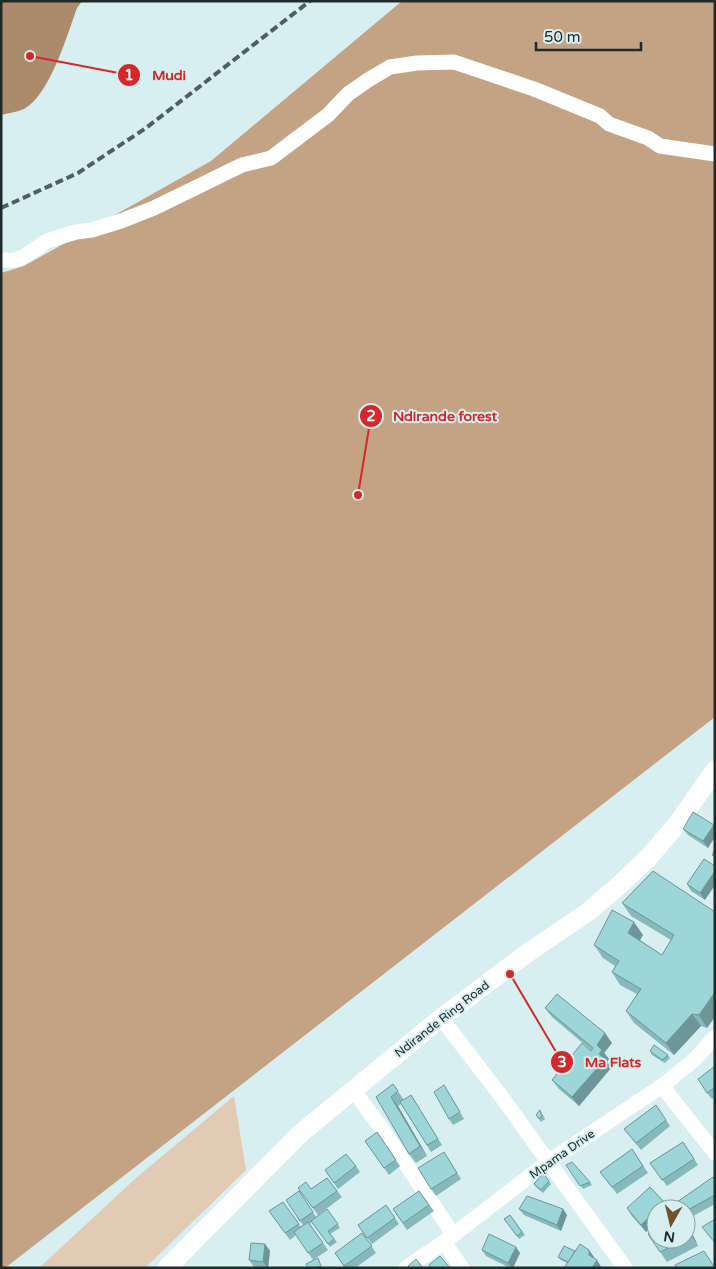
<svg xmlns="http://www.w3.org/2000/svg" width="716" height="1269" font-family="'Varela Round',sans-serif">
  <style>
    .green { fill: #e2cbb4 }
    .forest { fill: #c3a383 }
    .water { fill: #ab8b6b }
    .lines { fill: none; stroke-linecap: round; stroke-linejoin: round }
    .minor { stroke: #fff; stroke-width: 15 }
    .tertiary { stroke: #fff; stroke-width: 19 }
    .rail { stroke: #515e5f; stroke-width: 4; stroke-dasharray: 8 4; stroke-linecap: butt }
    .wall { fill: #87b8bb }
    .shaded-wall { fill: #6e9698 }
    .building { fill: #9dd6d9; stroke: #6e9698 }
    .labels { text-anchor: middle; dominant-baseline: central; stroke-width: 4; stroke-linejoin: round; paint-order: stroke }
    .street-label { font-size: 12px; fill: #212a2b; stroke: #d7eff0 }
    .leader { fill: none; stroke: #d62828; stroke-width: 2 }
    .callout-dot { fill: #d62828; stroke: #d7eff0; stroke-width: 2 }
    .mark-label { font-size: 15px; text-anchor: middle; font-weight: bold; fill: #fff }
    .callout-label { font-size: 14px; text-anchor: middle; font-weight: bold; fill: #d62828; stroke: #d7eff0; stroke-width: 4; stroke-linejoin: round; paint-order: stroke }
  </style>
  <rect width="100%" height="100%" fill="#d7eff0"/>
  <path class="green" d="M234,1096L246,1170L145,1268H39L136,1178Z"/>
  <path class="forest" d="M402,1H715V717L5,1268H1V273L24,266L211,161Z"/>
  <path class="water" d="M1,1H82L77,8C67,35 50,95 24,109C17,112 8,113 1,115Z"/>
  <g class="lines">
    <g class="minor">
      <path d="M1,260H15L25,256L47,241L76,232L92,230L121,221L154,208L242,165L271,158L328,115L348,94L368,80L390,67L417,63L454,62L534,89L600,116L609,124L648,138L660,146L715,154"/>
      <path d="M441,1018L501,1096L625,1268"/>
      <path d="M662,1086L715,1153"/>
      <path d="M353,1090L380,1126L453,1234"/>
      <path d="M444,1242L462,1268"/>
      <path d="M406,1268L444,1242L548,1162L662,1086L694,1060L715,1037"/>
    </g>
    <path class="tertiary" d="M167,1268L301,1133L441,1018L526,954L588,912L615,889L649,857L678,823L715,770"/>
    <path class="rail" d="M1,208L78,173L146,128L310,1"/>
  </g>
  <g class="wall">
    <path d="M714,825L708,848L688,835L683,829Z"/>
    <path d="M704,859L705,900L691,891L687,884Z"/>
    <path d="M653,871L707,1028L701,1026L674,1055L634,1023L626,1011L637,994L620,985L612,972L615,966L603,958L594,945L643,935L640,940L662,955L671,940L631,916L622,903Z"/>
    <path d="M545,1008L612,1043L604,1053L609,1059L607,1062L611,1068L579,1106L559,1089L552,1080L591,1050L552,1017Z"/>
    <path d="M650,1051L668,1055L670,1058L665,1063L652,1055Z"/>
    <path d="M715,1066V1097L712,1099L707,1093Z"/>
    <path d="M393,1084L404,1100L411,1095L442,1145L431,1152L401,1104L398,1106L427,1156L416,1163L409,1154L376,1097Z"/>
    <path d="M448,1091L464,1119L453,1125L449,1119Z"/>
    <path d="M656,1105L670,1126L641,1150L624,1129Z"/>
    <path d="M540,1110L545,1119L541,1122L536,1115Z"/>
    <path d="M377,1132L400,1166L389,1175L365,1141Z"/>
    <path d="M683,1142L698,1165L667,1186L650,1163Z"/>
    <path d="M632,1149L648,1173L617,1194L600,1172Z"/>
    <path d="M444,1152L461,1179L436,1196L431,1189Z"/>
    <path d="M566,1165L590,1182L592,1185L583,1189Z"/>
    <path d="M356,1166L360,1172L338,1189L325,1170Z"/>
    <path d="M543,1173L551,1184L543,1193L536,1187L534,1184Z"/>
    <path d="M713,1177L715,1180V1204L686,1220V1209Z"/>
    <path d="M327,1178L342,1197L318,1215L298,1188L311,1189Z"/>
    <path d="M299,1191L316,1217L327,1209L340,1228L330,1234L337,1242L330,1247L312,1222L310,1224L328,1250L313,1260L296,1235L290,1240L269,1211L283,1202L301,1227L303,1225L286,1200Z"/>
    <path d="M419,1191L434,1211L407,1230L393,1209Z"/>
    <path d="M386,1205L399,1224L372,1244L358,1225Z"/>
    <path d="M627,1208H668L656,1209V1221L646,1232L631,1215Z"/>
    <path d="M519,1209H563L567,1215L561,1231L524,1215Z"/>
    <path d="M510,1215L525,1235L519,1239L504,1219Z"/>
    <path d="M686,1220L698,1246L667,1262L648,1234L686,1239Z"/>
    <path d="M362,1233L376,1253L355,1268H345L335,1253Z"/>
    <path d="M265,1244L270,1251L268,1268L254,1267L249,1260Z"/>
    <path d="M482,1250L520,1253L513,1268H510L486,1256Z"/>
    <path d="M575,1251L594,1257V1258L597,1260L601,1267L600,1268H564L567,1263L561,1260L558,1257Z"/>
  </g>
  <g class="shaded-wall">
    <path d="M714,825L715,827V837L708,848L703,841Z"/>
    <path d="M715,871V885L705,900L700,893Z"/>
    <path d="M634,922L643,935L637,945L628,933Z"/>
    <path d="M715,992V1017L707,1028L699,1015Z"/>
    <path d="M692,1014L701,1026L674,1055L666,1043Z"/>
    <path d="M605,1033L612,1043L604,1053L609,1059L607,1062L611,1068L579,1106L572,1097L599,1054L597,1045Z"/>
    <path d="M391,1097L398,1106L427,1156L420,1146Z"/>
    <path d="M664,1202L668,1208L667,1209H656Z"/>
    <path d="M563,1209L567,1215L561,1231L557,1225Z"/>
    <path d="M656,1209V1221L646,1232L641,1225Z"/>
    <path d="M686,1220L698,1246L692,1236L686,1224Z"/>
    <path d="M265,1244L270,1251L268,1268L263,1262Z"/>
    <path d="M516,1247L520,1253L513,1268H512L508,1263Z"/>
    <path d="M589,1250L594,1257L593,1262L589,1255Z"/>
    <path d="M597,1260L601,1267L600,1268H592Z"/>
  </g>
  <g class="building">
    <path d="M693,812L714,825L703,841L683,829Z"/>
    <path d="M715,849V857L712,855Z"/>
    <path d="M704,859L715,866V871L700,893L687,884Z"/>
    <path d="M653,871L715,912V992L699,1015L692,1014L666,1043L626,1011L641,989L612,972L619,961L594,945L612,910L634,922L628,933L662,955L674,935L622,903Z"/>
    <path d="M557,994L605,1033L597,1045L602,1050L599,1054L605,1059L572,1097L552,1080L582,1043L591,1051L593,1048L545,1008Z"/>
    <path d="M654,1045L668,1055L662,1060L650,1051Z"/>
    <path d="M715,1066V1087L707,1093L698,1079Z"/>
    <path d="M393,1084L398,1091L391,1097L420,1146L409,1154L376,1097Z"/>
    <path d="M444,1085L460,1112L449,1119L434,1092Z"/>
    <path d="M411,1095L438,1139L427,1145L400,1102Z"/>
    <path d="M656,1105L666,1120L636,1143L624,1129Z"/>
    <path d="M540,1110L542,1116L539,1119L536,1115Z"/>
    <path d="M377,1132L396,1160L384,1168L365,1141Z"/>
    <path d="M683,1142L694,1159L662,1180L650,1163Z"/>
    <path d="M632,1149L643,1166L612,1187L600,1172Z"/>
    <path d="M444,1152L457,1173L431,1189L418,1168Z"/>
    <path d="M346,1154L356,1166L334,1183L325,1170Z"/>
    <path d="M572,1162L590,1182L580,1186L566,1165Z"/>
    <path d="M543,1173L549,1181L541,1190L534,1184Z"/>
    <path d="M713,1177L715,1181V1195L686,1211V1209H680L677,1202Z"/>
    <path d="M327,1178L337,1191L313,1208L298,1188L306,1182L311,1189Z"/>
    <path d="M650,1187L664,1202L641,1225L627,1208Z"/>
    <path d="M299,1191L313,1212L300,1221L286,1200Z"/>
    <path d="M419,1191L429,1205L403,1223L393,1209Z"/>
    <path d="M527,1196L563,1209L557,1225L519,1209Z"/>
    <path d="M283,1202L299,1224L285,1233L269,1211Z"/>
    <path d="M386,1205L395,1218L367,1238L358,1225Z"/>
    <path d="M327,1209L338,1224L328,1231L334,1239L328,1244L311,1221Z"/>
    <path d="M510,1215L522,1232L517,1236L504,1219Z"/>
    <path d="M715,1219V1243L702,1227Z"/>
    <path d="M308,1222L323,1243L308,1253L294,1232Z"/>
    <path d="M686,1224L692,1236L660,1252L648,1234L656,1228V1239H686Z"/>
    <path d="M362,1233L372,1246L344,1266L335,1253Z"/>
    <path d="M489,1234L516,1247L508,1263L482,1250Z"/>
    <path d="M251,1243L265,1244L263,1262L249,1260Z"/>
    <path d="M580,1244L589,1250V1255L597,1260L592,1268H564Z"/>
    <path d="M564,1246L575,1251L568,1262L558,1257Z"/>
    <path d="M704,1251L715,1268H676L675,1265Z"/>
    <path d="M440,1256L450,1268H431L429,1265Z"/>
    <path d="M318,1258L321,1266L316,1268H308L306,1264Z"/>
    <path d="M416,1259L423,1268H409L408,1266Z"/>
  </g>
  <g class="labels">
    <g class="street-label">
      <text transform="translate(442 1019) rotate(-38)">Ndirande Ring Road</text>
      <text transform="translate(562 1154) rotate(-35)">Mpama Drive</text>
    </g>
  </g>
  <path class="leader" d="M30 56L129 75M358 495L371 416M510 974L562 1062"/>
  <g class="callout-dot">
    <circle cx="30" cy="56" r="5"/>
    <circle cx="358" cy="495" r="5"/>
    <circle cx="510" cy="974" r="5"/>
    <circle cx="129" cy="75" r="12"/>
    <circle cx="371" cy="416" r="12"/>
    <circle cx="562" cy="1062" r="12"/>
  </g>
  <g class="mark-label">
    <text x="129" y="80">1</text>
    <text x="371" y="421">2</text>
    <text x="562" y="1067">3</text>
  </g>
  <g class="callout-label">
    <text x="169" y="80">Mudi</text>
    <text x="445" y="421">Ndirande forest</text>
    <text x="613" y="1067">Ma Flats</text>
  </g>
  <rect width="716" height="1269" fill="none" stroke="#212a2b" stroke-width="5"/>
  <g transform="translate(671 1224) rotate(188)"><circle r="24" fill="#d7eff0" stroke="#8ea0a1"/>
  <path d="M0-4L9 19L0 12L-9 19Z" fill="#74512a"/>
  <text y="-8" font-size="14" font-weight="bold" text-anchor="middle" fill="#212a2b">N</text>
  </g>
  <path d="M536 42v8h105v-8" fill="none" stroke="#212a2b" stroke-width="2.5"/>
  <text x="544" y="42" font-size="15" fill="#212a2b" stroke="#d7eff0" stroke-width="4" paint-order="stroke">50 m</text>
</svg>
